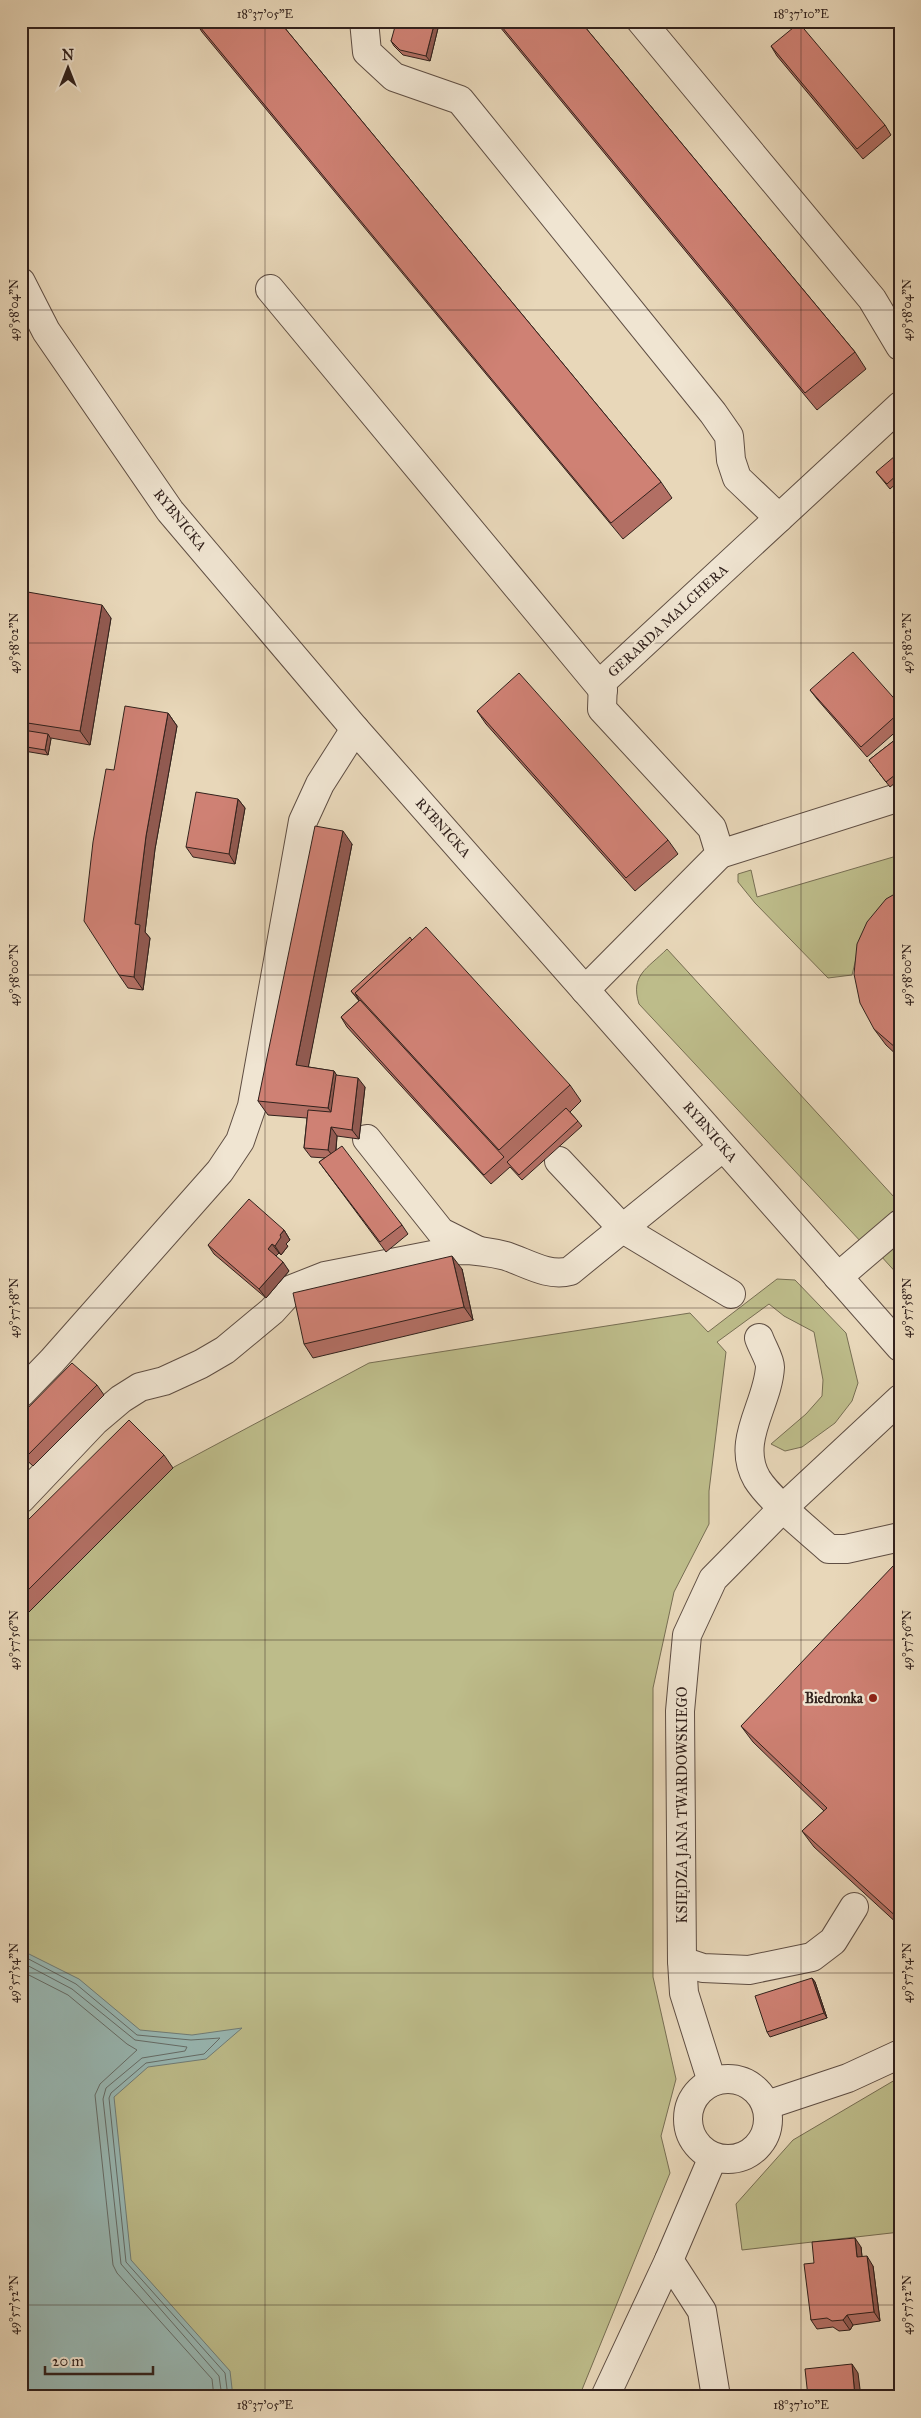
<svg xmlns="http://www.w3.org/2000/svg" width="921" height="2418" font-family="'IM FELL Great Primer',serif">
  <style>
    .green { fill: #bdbc8a; stroke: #776e53 }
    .water { fill: #98b8b4; stroke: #6f7c77 }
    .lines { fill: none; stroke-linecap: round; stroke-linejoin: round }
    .shore { stroke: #646c68; stroke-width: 1 }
    .minor-casing { stroke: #5f4e43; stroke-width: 30 }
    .minor { stroke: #f0e5d2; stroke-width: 28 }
    .wall { fill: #b26f64; stroke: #31211c }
    .shaded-wall { fill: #915a51; stroke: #31211c }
    .building { fill: #cf8174; stroke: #31211c }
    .ticks { fill: none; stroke: #31211c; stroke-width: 1; stroke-opacity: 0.45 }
    .poi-dot { fill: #8f2418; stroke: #f0e5d2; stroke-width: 2 }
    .labels { text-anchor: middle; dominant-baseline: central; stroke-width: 5; stroke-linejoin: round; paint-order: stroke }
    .street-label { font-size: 14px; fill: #31211c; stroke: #f0e5d2 }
    .poi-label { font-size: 14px; font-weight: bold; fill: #31211c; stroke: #f0e5d2; text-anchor: end }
    .neatline { fill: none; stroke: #31211c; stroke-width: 2 }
    .ticks-label { font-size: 12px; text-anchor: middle; fill: #31211c }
  </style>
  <rect width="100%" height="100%" fill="#e8d7b9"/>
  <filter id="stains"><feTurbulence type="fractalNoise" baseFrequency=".004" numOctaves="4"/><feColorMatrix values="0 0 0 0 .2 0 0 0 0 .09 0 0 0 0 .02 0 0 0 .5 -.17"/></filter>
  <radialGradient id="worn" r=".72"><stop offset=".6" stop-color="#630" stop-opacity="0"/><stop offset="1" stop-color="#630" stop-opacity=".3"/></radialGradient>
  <g class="green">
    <path d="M900,855V893L860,942L852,975L828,978L755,903L738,882V874L751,870L757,897Z"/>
    <path d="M667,949L894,1197L900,1192V1216L863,1244L639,1004C630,975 647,969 667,949Z"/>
    <path d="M900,1237V1277L880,1255Z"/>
    <path d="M777,1279L795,1280L846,1333L858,1383L852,1401L835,1423L802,1447L785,1451L771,1444L806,1414L822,1396L823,1380L814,1332L784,1316L769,1304L717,1342L726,1352L709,1491V1524L674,1592L653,1688V1977L676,2079L661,2136L670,2173L579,2397H21V1619L174,1467L369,1363L690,1313L708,1332Z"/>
    <path d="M900,2077V2232L742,2250L736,2204L793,2140Z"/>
  </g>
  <path class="water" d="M21,1950L79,1979L140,2030L192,2035L242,2028L206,2059L148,2067L114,2097L131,2260L230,2371L233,2397H21Z"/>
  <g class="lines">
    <g class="shore">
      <path d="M21,1955L76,1984L137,2035L191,2040L220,2038L204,2054L146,2063L111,2093L109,2098L126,2262L225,2373L228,2397"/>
      <path d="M21,1962L72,1989L135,2040L187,2047L185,2051L142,2058L106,2088L103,2099L121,2264L219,2376L222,2397"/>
      <path d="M21,1971L68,1995L127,2044L137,2050L100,2084L95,2095L113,2265L117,2273L212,2379L214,2397"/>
    </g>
    <defs>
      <g id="minor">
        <path d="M364,21L367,52L394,77L460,100L713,413L729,436L731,460L737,478L779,518"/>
        <path d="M641,21L872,299L900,346"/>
        <path d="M21,282L46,331L170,511L355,729L900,1347"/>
        <path d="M270,289L603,690"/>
        <path d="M720,854L900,797"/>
        <path d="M585,990L720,854L712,828L602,709L603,681L900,406"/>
        <path d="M367,1139L441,1232L477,1250"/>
        <path d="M559,1161L623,1229L731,1294"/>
        <path d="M838,1277L900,1224"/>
        <path d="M759,1338C762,1347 770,1359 770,1367C768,1405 735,1441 757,1479C770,1500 809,1531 829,1549H846L900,1537"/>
        <path d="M21,1393L52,1361L220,1171L240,1141L252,1106L303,821L320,784L355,729"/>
        <path d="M21,1499L95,1421L121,1399L140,1387L164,1381L201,1364L225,1350L272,1311L292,1289L325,1276L458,1250C475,1250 490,1252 506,1256C527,1263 548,1277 570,1271L723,1147"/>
        <path d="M682,1961L703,1968L749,1970L812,1957L833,1941L854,1907"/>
        <circle cx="728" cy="2119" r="40"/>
        <path d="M712,2082L684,1993L682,1961L680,1711L687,1635L713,1579L784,1507L900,1399"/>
        <path d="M767,2105L848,2078L900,2054"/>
        <path d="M669,2260L702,2311L716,2397"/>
        <path d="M605,2397L669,2260L713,2157"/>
      </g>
    </defs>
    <use href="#minor" class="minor-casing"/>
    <use href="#minor" class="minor"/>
  </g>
  <g class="wall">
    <path d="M195,21H279L661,482L672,498L623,539L202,32Z"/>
    <path d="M400,21H437L439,24L430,61L403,55L394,46L391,41Z"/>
    <path d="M495,21H580L855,352L866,369L817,410Z"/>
    <path d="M771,46L885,125L891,135L863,159L777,56Z"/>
    <path d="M900,461V480L890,489L876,472Z"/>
    <path d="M21,597L111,618L90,745L51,738L48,755L24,751L21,747V741L23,734L21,733Z"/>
    <path d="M810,690L900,705V728L867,757L817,699Z"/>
    <path d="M477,711L668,840L678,854L635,891L486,724Z"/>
    <path d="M168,713L177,726L155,849L145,932L150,938L143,990L128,988L119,975L114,770Z"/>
    <path d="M900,736V779L890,787L869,760Z"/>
    <path d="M238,799L245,808L235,864L193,857L186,847Z"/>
    <path d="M352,844L308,1067L334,1071L336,1075L365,1087L359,1139L337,1136L336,1150L402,1225L408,1234L386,1252L319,1162L325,1158L311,1157L304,1148L307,1118L268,1115L258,1101Z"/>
    <path d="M900,891V1058L886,1045L874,1029Z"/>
    <path d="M351,991L570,1085L581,1101L570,1112L582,1126L522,1180L510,1167L491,1184L347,1027L341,1017L359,1001Z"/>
    <path d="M284,1230L290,1240L286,1244L288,1246L281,1255L279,1253L276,1256L289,1271L266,1298L214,1254L208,1245Z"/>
    <path d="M462,1269L473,1320L313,1358L304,1344Z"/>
    <path d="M97,1385L104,1395L33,1466L21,1455V1415Z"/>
    <path d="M164,1455L173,1468L21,1620V1527Z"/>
    <path d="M900,1571V1926L814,1847L802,1831L824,1811L753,1742L741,1726Z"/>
    <path d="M812,1978L815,1982L827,2018L770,2037L767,2032Z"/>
    <path d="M861,2247L862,2257L873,2266L880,2321L853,2325L850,2330L839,2331L833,2327L817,2329L811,2320L814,2263Z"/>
  </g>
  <g class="shaded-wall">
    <path d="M435,21H437L439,24L430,61L426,56Z"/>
    <path d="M102,605L111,618L90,745L80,731Z"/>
    <path d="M168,713L177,726L155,849L145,932L150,938L143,990L134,977L135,924L146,836Z"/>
    <path d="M48,734L51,739L48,755L45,750Z"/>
    <path d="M238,799L245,808L235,864L229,854Z"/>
    <path d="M343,831L352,844L306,1079L296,1065Z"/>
    <path d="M334,1071L343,1085L338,1121L328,1108Z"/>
    <path d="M358,1078L365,1087L359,1139L352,1130Z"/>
    <path d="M331,1127L337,1136L335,1159L328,1150Z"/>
    <path d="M284,1230L290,1240L286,1244L288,1246L281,1255L275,1246L280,1235Z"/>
    <path d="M272,1244L279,1253L274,1258L268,1249Z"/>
    <path d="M452,1256L462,1269L473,1320L464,1307Z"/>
    <path d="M283,1262L289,1271L266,1298L259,1289Z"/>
    <path d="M812,1978L815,1982L827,2018L824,2013Z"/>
    <path d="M855,2238L861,2247L863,2267L857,2257Z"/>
    <path d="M867,2256L873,2266L880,2321L874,2312Z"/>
    <path d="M847,2315L853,2325L850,2330L843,2320Z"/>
    <path d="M852,2364L858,2373L861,2397H855Z"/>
  </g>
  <g class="building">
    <path d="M195,21H279L661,482L611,523Z"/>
    <path d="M400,21H435L426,56L400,50L391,41L396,23Z"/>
    <path d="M497,21H580L855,352L805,393Z"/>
    <path d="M799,23L885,125L857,149L771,46Z"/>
    <path d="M895,456L900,461V472L887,484L876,472Z"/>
    <path d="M900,527V540L893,532Z"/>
    <path d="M22,591L102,605L80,731L21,722V597Z"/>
    <path d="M853,652L900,705V712L861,747L810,690Z"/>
    <path d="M519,673L668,840L626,878L477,711Z"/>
    <path d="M125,706L168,713L146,836L135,924L140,925L134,977L119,975L84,921L93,842L106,769L114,770Z"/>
    <path d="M23,730L48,734L45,750L21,746V741Z"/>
    <path d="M900,736V771L886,782L869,760Z"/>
    <path d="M196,792L238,799L229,854L186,847Z"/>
    <path d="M315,826L343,831L296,1065L334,1071L328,1108L258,1101Z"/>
    <path d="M900,891V1050L896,1048L874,1029L860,1003L854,974L857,944L867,922L886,899Z"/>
    <path d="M426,927L570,1085L499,1150L355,993Z"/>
    <path d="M410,937L412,940L355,993L359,1000L351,991Z"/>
    <path d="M360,1000L504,1157L484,1175L341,1017Z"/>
    <path d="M336,1075L358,1078L352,1130L331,1127L328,1150L304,1148L308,1110L331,1112Z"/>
    <path d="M566,1108L578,1121L519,1175L507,1162Z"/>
    <path d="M342,1146L402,1225L380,1242L319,1162Z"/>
    <path d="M249,1199L284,1230L280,1235L281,1237L275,1246L272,1244L268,1249L283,1262L259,1289L208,1245Z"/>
    <path d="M452,1256L464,1307L304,1344L293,1293Z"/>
    <path d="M72,1363L97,1385L26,1457L21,1452V1415Z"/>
    <path d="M129,1420L164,1455L21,1597V1527Z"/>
    <path d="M894,1565L900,1571V1920L802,1831L827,1808L741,1726Z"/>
    <path d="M812,1978L824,2013L767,2032L755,1996Z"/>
    <path d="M855,2238L857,2257L867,2256L874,2312L847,2315L843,2320L832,2321L827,2318L811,2320L804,2264L814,2263L812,2242Z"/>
    <path d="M852,2364L855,2397H808L805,2369Z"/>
  </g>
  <path class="ticks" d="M265,21V2397M801,21V2397M21,310H900M21,643H900M21,975H900M21,1308H900M21,1640H900M21,1973H900M21,2305H900"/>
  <circle class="poi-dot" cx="873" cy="1698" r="5"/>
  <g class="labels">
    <g class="street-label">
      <text transform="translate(180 520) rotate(51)">RYBNICKA</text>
      <text transform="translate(668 621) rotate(-43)">GERARDA MALCHERA</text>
      <text transform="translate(443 828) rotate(48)">RYBNICKA</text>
      <text transform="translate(710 1132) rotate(49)">RYBNICKA</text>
      <text transform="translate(682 1805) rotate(-90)">KSIĘDZA JANA TWARDOWSKIEGO</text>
    </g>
    <g class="poi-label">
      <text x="863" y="1698">Biedronka</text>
    </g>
  </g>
  <rect width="921" height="2418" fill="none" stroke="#e8d7b9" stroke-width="55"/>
  <g transform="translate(68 68)" stroke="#f0e5d2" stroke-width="4" paint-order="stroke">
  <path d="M0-4L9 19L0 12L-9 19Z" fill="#31211c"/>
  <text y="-8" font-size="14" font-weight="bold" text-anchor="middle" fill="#31211c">N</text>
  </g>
  <path d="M45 2366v8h108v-8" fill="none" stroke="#31211c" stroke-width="2.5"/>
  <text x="52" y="2366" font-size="15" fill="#31211c" stroke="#f0e5d2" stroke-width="4" paint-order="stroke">20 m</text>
  <rect x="28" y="28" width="866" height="2362" class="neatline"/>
  <g class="ticks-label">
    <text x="265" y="18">18°37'05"E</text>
    <text x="801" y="18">18°37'10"E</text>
    <text transform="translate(14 310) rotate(-90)" y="4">49°58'04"N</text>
    <text transform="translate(907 310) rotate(-90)" y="4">49°58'04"N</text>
    <text transform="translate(14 643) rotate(-90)" y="4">49°58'02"N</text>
    <text transform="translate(907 643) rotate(-90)" y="4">49°58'02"N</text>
    <text transform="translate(14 975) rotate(-90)" y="4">49°58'00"N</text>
    <text transform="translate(907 975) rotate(-90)" y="4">49°58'00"N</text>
    <text transform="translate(14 1308) rotate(-90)" y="4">49°57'58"N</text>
    <text transform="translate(907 1308) rotate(-90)" y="4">49°57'58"N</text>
    <text transform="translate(14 1640) rotate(-90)" y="4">49°57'56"N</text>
    <text transform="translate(907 1640) rotate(-90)" y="4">49°57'56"N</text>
    <text transform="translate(14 1973) rotate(-90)" y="4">49°57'54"N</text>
    <text transform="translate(907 1973) rotate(-90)" y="4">49°57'54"N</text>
    <text transform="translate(14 2305) rotate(-90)" y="4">49°57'52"N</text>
    <text transform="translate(907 2305) rotate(-90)" y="4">49°57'52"N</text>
    <text x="265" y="2409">18°37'05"E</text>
    <text x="801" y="2409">18°37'10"E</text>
  </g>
  <rect width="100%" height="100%" filter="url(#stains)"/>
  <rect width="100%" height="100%" fill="url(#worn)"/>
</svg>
